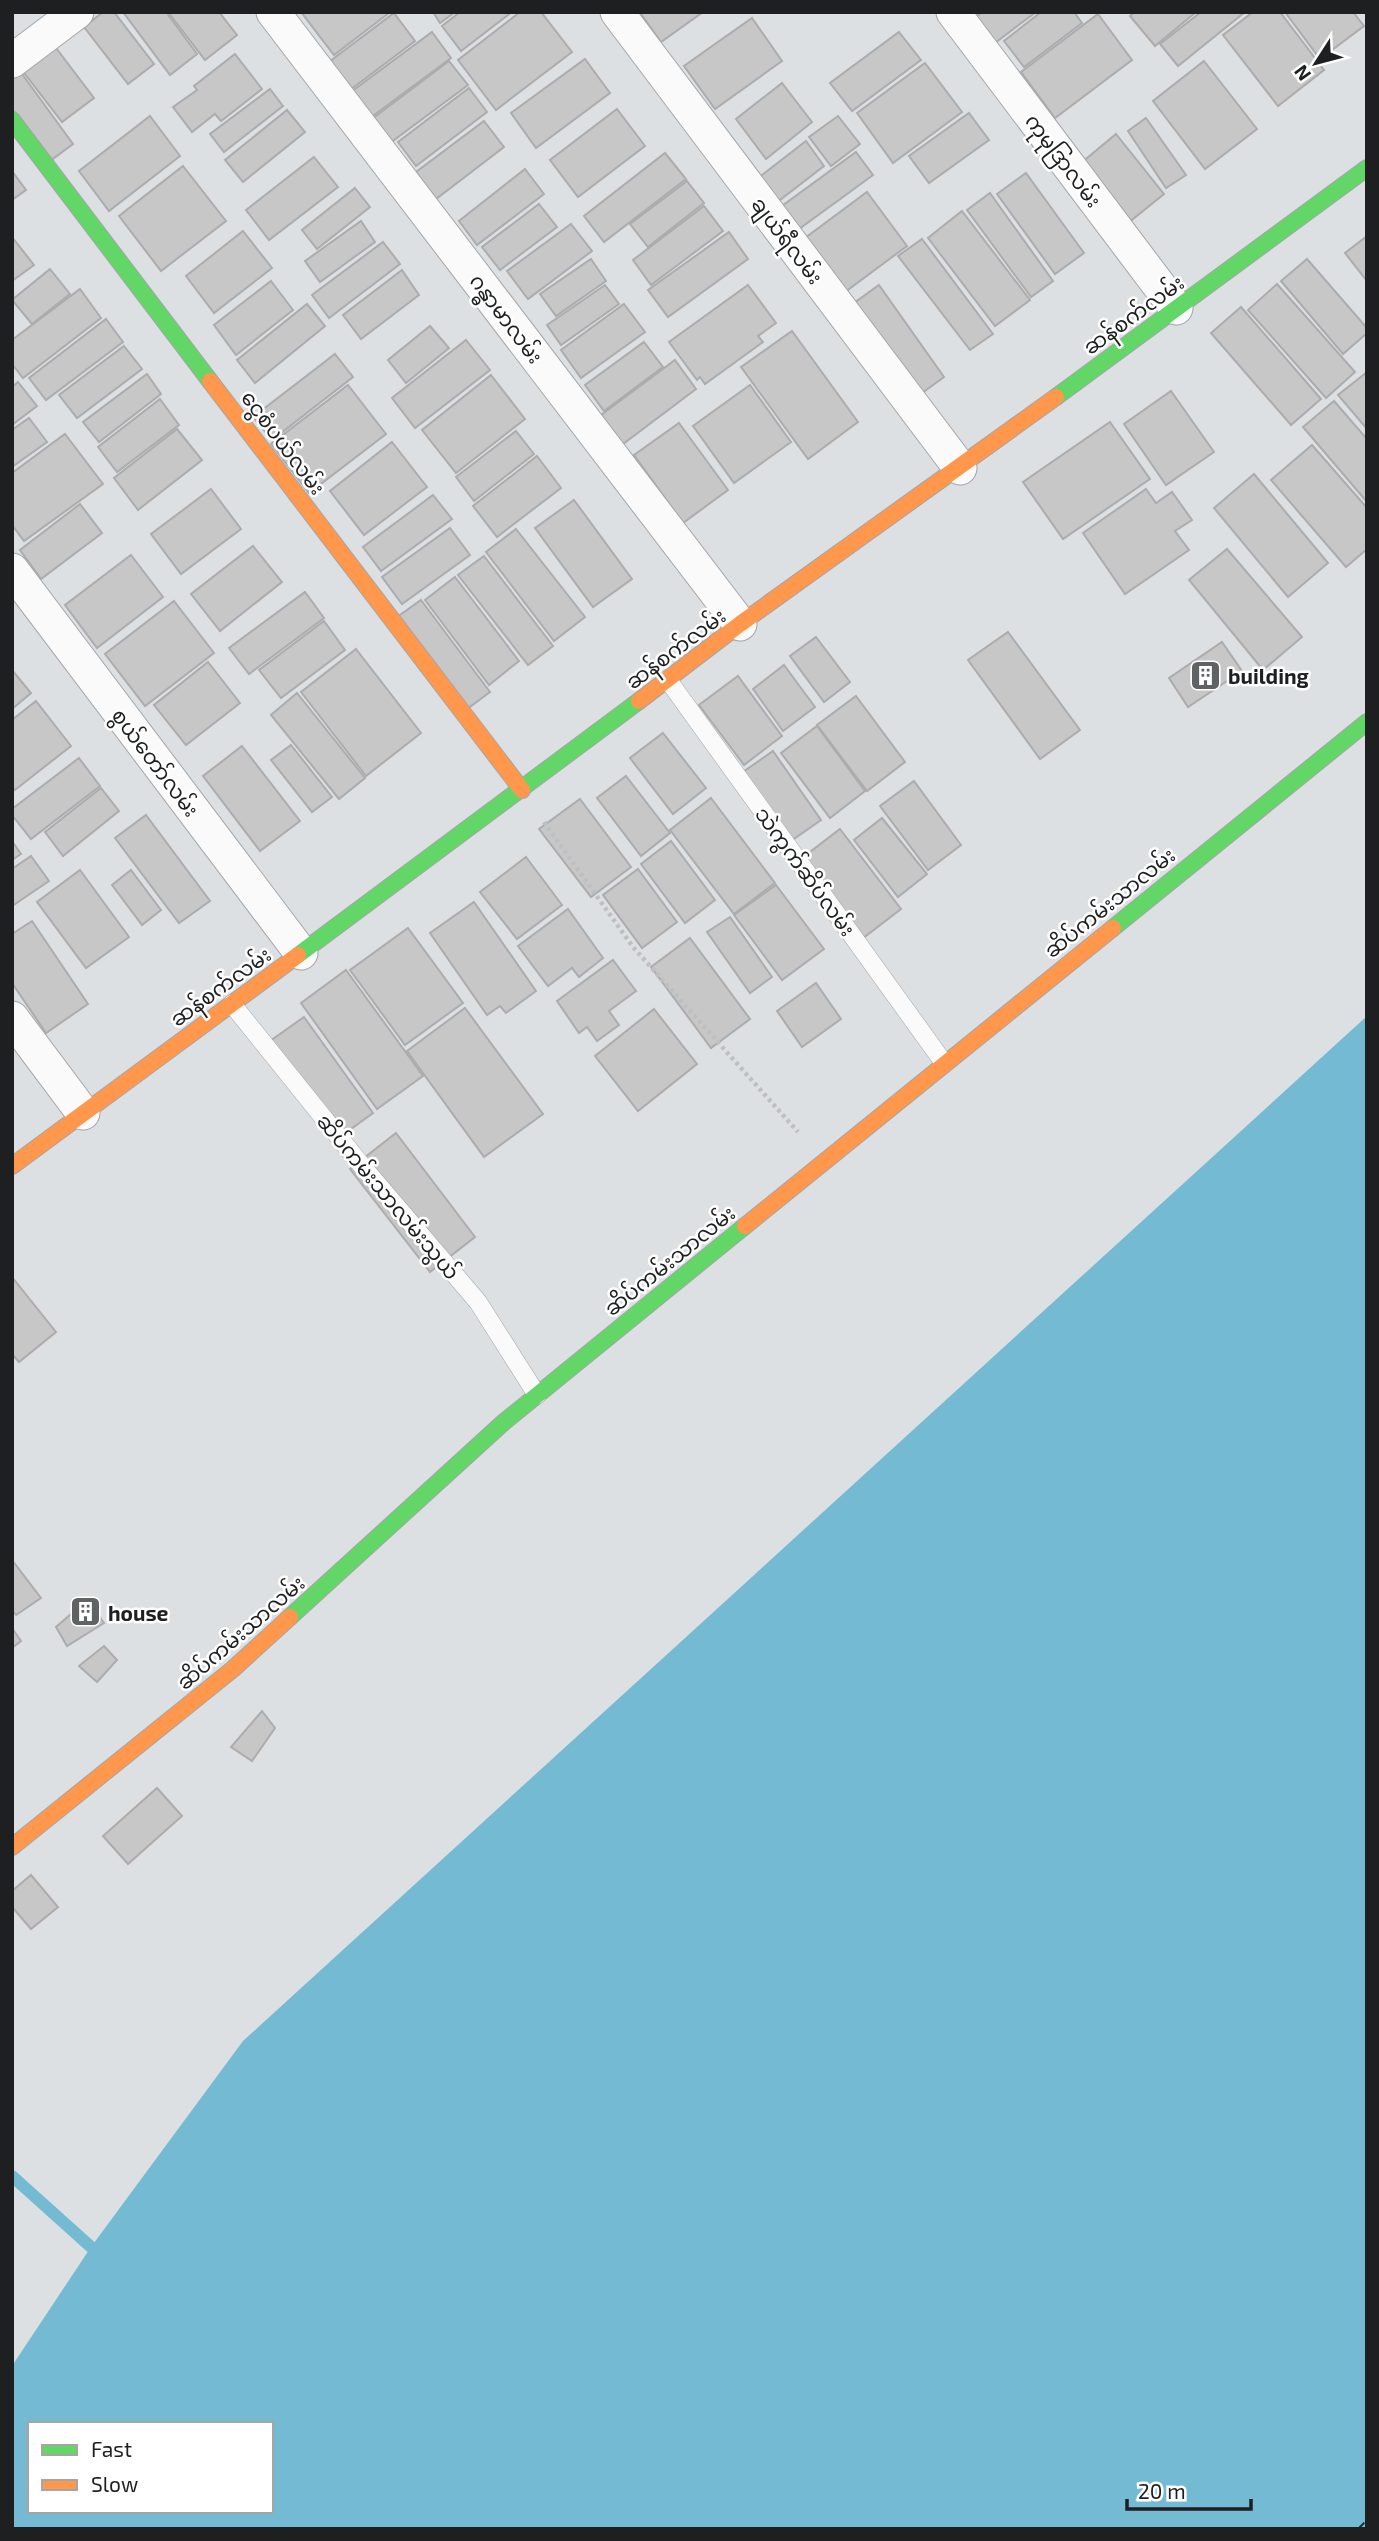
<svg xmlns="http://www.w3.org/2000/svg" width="1379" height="2541" font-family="'Exo 2','Noto Sans Myanmar',sans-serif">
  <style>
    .water { fill: #73bad2; fill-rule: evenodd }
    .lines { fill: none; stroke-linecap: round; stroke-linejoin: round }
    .stream { stroke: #73bad2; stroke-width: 12 }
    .ferry { stroke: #02323f; stroke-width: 2; stroke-dasharray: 9 7; stroke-linecap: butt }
    .building { fill: #c7c7c8; stroke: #acacae; stroke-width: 2 }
    .lane-casing { stroke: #a3a6a8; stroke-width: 19 }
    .street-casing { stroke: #a3a6a8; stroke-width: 35 }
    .fast-casing { stroke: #a3a6a8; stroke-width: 18 }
    .slow-casing { stroke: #a3a6a8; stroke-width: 18 }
    .path { stroke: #bebfc0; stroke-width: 4.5; stroke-dasharray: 3.5 3.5; stroke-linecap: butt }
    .lane { stroke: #fafafb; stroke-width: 18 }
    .street { stroke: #fafafb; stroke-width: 33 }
    .fast { stroke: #63d668; stroke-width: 16 }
    .slow { stroke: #ff974d; stroke-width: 16 }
    .labels { text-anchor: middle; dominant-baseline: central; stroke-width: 5; stroke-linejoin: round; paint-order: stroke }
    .street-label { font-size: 21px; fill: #1d1f20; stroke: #fff }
    .poi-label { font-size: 21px; font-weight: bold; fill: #1d1f20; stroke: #fff; text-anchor: start }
  </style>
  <rect width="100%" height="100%" fill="#dde0e3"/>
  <path class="water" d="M1367,1016V2529H12V2366L91,2247L243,2041ZM30,2424H271V2511H30Z"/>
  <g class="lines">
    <path class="stream" d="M12,2176L91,2247"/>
    <path class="ferry" d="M1358,2529L1367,2520"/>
  </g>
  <g class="building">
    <path d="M103,12H114L154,64L128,84L84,27Z"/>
    <path d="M123,12H166L197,54L170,75Z"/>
    <path d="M168,12H219L237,35L205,60Z"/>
    <path d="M301,12H388L389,13L334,55Z"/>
    <path d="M433,12H455L440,23Z"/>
    <path d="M460,12H512L461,51L442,26Z"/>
    <path d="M520,12H541L572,52L496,110L458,60Z"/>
    <path d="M643,12H703L661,42L641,14Z"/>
    <path d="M982,12H1036L991,46L971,21Z"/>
    <path d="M1041,12H1074L1082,23L1024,67L1004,41Z"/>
    <path d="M1134,12H1196L1155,46L1130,16Z"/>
    <path d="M1201,12H1245L1178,66L1160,44Z"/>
    <path d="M1253,12H1280L1324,70L1278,106L1223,35Z"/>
    <path d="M1285,12H1353L1364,26L1320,59Z"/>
    <path d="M394,13L415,41L346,93L325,65Z"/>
    <path d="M1098,14L1132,60L1055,118L1021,72Z"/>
    <path d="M752,18L782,61L715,109L684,66Z"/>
    <path d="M432,32L451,58L366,121L347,95Z"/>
    <path d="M899,32L921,60L852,111L830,83Z"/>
    <path d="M50,40L94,98L62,122L18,65Z"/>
    <path d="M235,54L262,89L221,121L215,114L192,132L173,107L197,90L194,86Z"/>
    <path d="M585,59L610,93L536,148L511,113Z"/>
    <path d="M449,61L468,85L390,143L372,119Z"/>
    <path d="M1204,61L1257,129L1205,169L1153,101Z"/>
    <path d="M14,63L73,144L50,161L12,109V65Z"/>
    <path d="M925,63L962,112L893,163L857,113Z"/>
    <path d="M782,83L812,122L766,159L736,119Z"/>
    <path d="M469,88L487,112L416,166L398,142Z"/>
    <path d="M270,89L283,106L224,152L210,134Z"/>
    <path d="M617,109L645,146L578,197L550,160Z"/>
    <path d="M287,110L305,132L243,182L225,160Z"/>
    <path d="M969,113L989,140L929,183L909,156Z"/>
    <path d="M150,116L180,156L109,211L79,171Z"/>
    <path d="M838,116L860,144L831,166L809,137Z"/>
    <path d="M1146,118L1186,175L1166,188L1128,131Z"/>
    <path d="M484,121L504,147L436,199L416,172Z"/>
    <path d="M1116,134L1164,194L1128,223L1080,164Z"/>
    <path d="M806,141L824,166L767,210L749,185Z"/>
    <path d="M856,152L873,175L788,237L771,214Z"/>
    <path d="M665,153L686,179L604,242L584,216Z"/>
    <path d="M314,157L338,187L269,240L246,210Z"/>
    <path d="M183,166L226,221L161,271L119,216Z"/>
    <path d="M525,169L544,194L477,245L459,221Z"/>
    <path d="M12,171L26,190L12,200Z"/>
    <path d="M1026,173L1084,253L1055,274L997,194Z"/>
    <path d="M687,181L704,203L648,247L630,224Z"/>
    <path d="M355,188L370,207L317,249L302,230Z"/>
    <path d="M867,192L907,246L845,292L805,238Z"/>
    <path d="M990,193L1053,281L1031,297L967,210Z"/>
    <path d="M539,204L557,227L500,270L482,247Z"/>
    <path d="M704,206L723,231L651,285L633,260Z"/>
    <path d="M962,211L1030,300L995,326L928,238Z"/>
    <path d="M361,221L375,242L320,282L305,261Z"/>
    <path d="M571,224L592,251L528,299L507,271Z"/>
    <path d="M243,231L272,268L214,313L186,276Z"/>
    <path d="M729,232L748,259L668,317L648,290Z"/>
    <path d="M1367,236V281L1345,253Z"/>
    <path d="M12,237L34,265L12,281Z"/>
    <path d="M922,239L993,334L970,350L898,256Z"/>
    <path d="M383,242L400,264L329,318L312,295Z"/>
    <path d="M591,259L606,281L556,316L540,294Z"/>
    <path d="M1307,259L1367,328V333L1343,354L1281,281Z"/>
    <path d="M50,269L70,294L32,324L12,300Z"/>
    <path d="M402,270L419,295L361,339L343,315Z"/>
    <path d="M271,281L293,310L236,355L214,325Z"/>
    <path d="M1277,284L1355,372L1326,398L1248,310Z"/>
    <path d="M605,285L619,304L561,345L547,325Z"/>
    <path d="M748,285L776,323L758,336L763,342L705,384L700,377L697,380L669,342Z"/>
    <path d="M879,285L944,377L918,396L843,311Z"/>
    <path d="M80,289L101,318L23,378L12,364V340Z"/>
    <path d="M307,304L325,326L255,383L237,360Z"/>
    <path d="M624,304L645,332L581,378L561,350Z"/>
    <path d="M1241,307L1321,399L1291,425L1211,333Z"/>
    <path d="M106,319L123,342L46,400L29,378Z"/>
    <path d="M430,326L449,348L406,383L388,360Z"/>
    <path d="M792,331L858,422L808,459L741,367Z"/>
    <path d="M466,340L490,370L415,428L392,398Z"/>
    <path d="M644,342L663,367L604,411L585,385Z"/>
    <path d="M124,346L142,369L77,418L59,395Z"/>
    <path d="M335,354L353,377L272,440L253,417Z"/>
    <path d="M675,360L696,389L615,450L593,421Z"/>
    <path d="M1367,372V429L1338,395Z"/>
    <path d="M147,374L161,394L99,442L83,422Z"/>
    <path d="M491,375L525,419L456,473L422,430Z"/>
    <path d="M18,382L37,406L12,425V387Z"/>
    <path d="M348,385L386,434L309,493L271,444Z"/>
    <path d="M750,385L791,442L734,483L693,426Z"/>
    <path d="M1171,391L1214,452L1166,485L1124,424Z"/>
    <path d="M160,399L179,425L117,472L98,447Z"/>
    <path d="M1334,401L1367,439V502L1303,427Z"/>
    <path d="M29,418L47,442L12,467V430Z"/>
    <path d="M1110,422L1150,479L1063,539L1023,482Z"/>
    <path d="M679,423L728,490L683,523L634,455Z"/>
    <path d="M177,429L202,460L138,510L114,478Z"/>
    <path d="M516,431L534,454L474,501L456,477Z"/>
    <path d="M65,434L103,484L24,541L12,525V473Z"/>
    <path d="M392,442L427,487L364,535L330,491Z"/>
    <path d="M1312,445L1367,508V549L1346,567L1271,480Z"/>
    <path d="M537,456L561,488L497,537L473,506Z"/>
    <path d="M1254,474L1328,563L1288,597L1214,508Z"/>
    <path d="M211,489L241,529L181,574L151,534Z"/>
    <path d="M1146,489L1156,503L1172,492L1192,520L1175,531L1189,550L1125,594L1083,533Z"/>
    <path d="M433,495L452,519L381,571L363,547Z"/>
    <path d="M574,500L632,579L593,607L535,528Z"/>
    <path d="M80,504L102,533L41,579L20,550Z"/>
    <path d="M450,528L470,555L402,604L382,577Z"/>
    <path d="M516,529L585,617L554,641L486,552Z"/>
    <path d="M253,546L282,582L220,631L191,594Z"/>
    <path d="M1227,549L1302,637L1263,670L1189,580Z"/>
    <path d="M131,555L163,597L97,648L65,605Z"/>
    <path d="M484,556L553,646L528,665L458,575Z"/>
    <path d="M455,577L519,661L489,685L425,600Z"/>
    <path d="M305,592L324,618L249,674L229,648Z"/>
    <path d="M421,600L490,692L463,712L393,620Z"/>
    <path d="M174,601L214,653L145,706L105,654Z"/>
    <path d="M324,621L345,650L281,698L259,670Z"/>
    <path d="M1008,632L1080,730L1040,759L968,660Z"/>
    <path d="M816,637L850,682L824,702L790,656Z"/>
    <path d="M1222,642L1242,671L1188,707L1169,678Z"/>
    <path d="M356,649L421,733L366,776L301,692Z"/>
    <path d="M208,662L240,703L186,745L154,705Z"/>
    <path d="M784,665L815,707L783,731L753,689Z"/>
    <path d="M12,670L31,693L12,709Z"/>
    <path d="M738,676L782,736L744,765L699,705Z"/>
    <path d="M297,693L365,778L339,799L271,715Z"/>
    <path d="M856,696L905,762L867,791L817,725Z"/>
    <path d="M36,701L71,746L15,790L12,787V720Z"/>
    <path d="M817,726L865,791L830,818L781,753Z"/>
    <path d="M663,733L706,788L673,814L630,758Z"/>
    <path d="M291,745L332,797L312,812L271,760Z"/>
    <path d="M242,746L300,821L260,851L203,776Z"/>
    <path d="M773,751L821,820L791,841L743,772Z"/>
    <path d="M79,758L100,786L31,839L12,815V809Z"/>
    <path d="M626,776L670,833L641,856L597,798Z"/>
    <path d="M914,781L961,845L928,870L880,806Z"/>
    <path d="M101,788L119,811L63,856L45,832Z"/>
    <path d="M711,798L775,883L734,914L670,830Z"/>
    <path d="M580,799L631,867L591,897L539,829Z"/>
    <path d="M146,815L210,901L179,923L115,838Z"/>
    <path d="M882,818L927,874L898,897L854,840Z"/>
    <path d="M840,829L901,909L854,945L793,865Z"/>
    <path d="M12,841L21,854L12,860Z"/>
    <path d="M671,841L715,900L685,923L641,864Z"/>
    <path d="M31,856L49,881L12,906V869Z"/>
    <path d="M526,857L562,905L517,939L480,892Z"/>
    <path d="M638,869L677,922L642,948L603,895Z"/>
    <path d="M80,870L129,937L86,968L37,902Z"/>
    <path d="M131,870L161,910L142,925L112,885Z"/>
    <path d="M776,885L824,949L782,980L734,915Z"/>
    <path d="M474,902L536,991L506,1013L500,1006L487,1015L430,933Z"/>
    <path d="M568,909L603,958L579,977L572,968L548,986L518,946Z"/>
    <path d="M730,917L772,977L750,993L707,932Z"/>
    <path d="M32,921L88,1004L46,1033L12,983V934Z"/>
    <path d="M408,928L463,1003L405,1045L350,970Z"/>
    <path d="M690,938L750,1019L711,1048L651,967Z"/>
    <path d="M613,960L636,991L609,1011L619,1025L597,1041L587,1027L579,1033L557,1001Z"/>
    <path d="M346,970L423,1076L377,1109L301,1003Z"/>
    <path d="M816,983L841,1019L802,1047L777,1011Z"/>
    <path d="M465,1008L543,1114L484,1157L407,1051Z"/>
    <path d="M654,1009L697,1064L638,1111L595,1056Z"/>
    <path d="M304,1017L373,1113L333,1142L263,1046Z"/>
    <path d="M396,1133L475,1237L430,1272L350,1169Z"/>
    <path d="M12,1277L56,1332L19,1362L12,1354Z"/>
    <path d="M12,1560L41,1598L16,1615L12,1610Z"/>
    <path d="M87,1600L104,1623L67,1646L56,1627Z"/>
    <path d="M12,1628L21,1641L12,1648Z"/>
    <path d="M104,1646L117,1660L97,1682L79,1666Z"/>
    <path d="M262,1711L275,1728L252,1761L231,1747Z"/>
    <path d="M157,1788L182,1816L128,1864L103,1836Z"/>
    <path d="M31,1875L58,1907L31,1929L12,1907V1891Z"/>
  </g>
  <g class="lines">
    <defs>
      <g id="lane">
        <path d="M668,680L944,1063"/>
        <path d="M232,1004L363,1167L478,1302L537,1395"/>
      </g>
      <g id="street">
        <path d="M273,12L740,624"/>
        <path d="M617,12L960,468"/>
        <path d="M953,12L1176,308"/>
        <path d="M12,61L77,12"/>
        <path d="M12,570L301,953"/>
        <path d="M12,1018L83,1113"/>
      </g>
      <g id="fast">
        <path d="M12,120L210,381"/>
        <path d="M1056,397L1367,168"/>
        <path d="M1113,928L1367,722"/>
        <path d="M298,955L639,701"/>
        <path d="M290,1617L504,1422L745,1226"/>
      </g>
      <g id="slow">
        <path d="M210,381L522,790"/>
        <path d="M639,701L740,624L1056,397"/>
        <path d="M12,1166L298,955"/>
        <path d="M745,1226L1113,928"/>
        <path d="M12,1847L233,1669L290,1617"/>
      </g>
    </defs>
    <use href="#lane" class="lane-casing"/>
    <use href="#street" class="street-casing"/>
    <use href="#fast" class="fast-casing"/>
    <use href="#slow" class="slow-casing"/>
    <path class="path" d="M544,822L633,947L798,1132"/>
    <use href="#lane" class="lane"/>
    <use href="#street" class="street"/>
    <use href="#fast" class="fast"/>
    <use href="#slow" class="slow"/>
  </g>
  <defs>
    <symbol id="building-square" viewBox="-11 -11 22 22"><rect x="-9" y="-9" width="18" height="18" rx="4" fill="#606364" stroke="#fff"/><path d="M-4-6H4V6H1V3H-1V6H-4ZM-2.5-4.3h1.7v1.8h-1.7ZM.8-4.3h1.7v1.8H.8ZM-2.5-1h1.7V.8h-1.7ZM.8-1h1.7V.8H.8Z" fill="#fff"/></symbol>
  </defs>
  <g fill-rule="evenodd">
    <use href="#building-square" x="1188" y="658" width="35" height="35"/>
    <use href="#building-square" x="68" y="1594" width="35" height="35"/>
  </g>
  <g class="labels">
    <g class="street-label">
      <text transform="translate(1064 160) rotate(53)">ကုမုဒြာလမ်း</text>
      <text transform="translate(788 240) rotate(53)">ချယ်ရီလမ်း</text>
      <text transform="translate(1133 314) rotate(-36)">ဆန်စက်လမ်း</text>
      <text transform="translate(507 318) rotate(53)">ဂန္ဓာမာလမ်း</text>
      <text transform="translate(284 442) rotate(53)">ငွေစံပယ်လမ်း</text>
      <text transform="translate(675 648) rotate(-37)">ဆန်စက်လမ်း</text>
      <text transform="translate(156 762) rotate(53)">စွယ်တော်လမ်း</text>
      <text transform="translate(806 871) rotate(54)">သဲကွက်ဆိပ်လမ်း</text>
      <text transform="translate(1109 902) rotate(-39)">ဆိပ်ကမ်းသာလမ်း</text>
      <text transform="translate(220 986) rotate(-36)">ဆန်စက်လမ်း</text>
      <text transform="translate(389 1196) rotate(50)">ဆိပ်ကမ်းသာလမ်းသွယ်</text>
      <text transform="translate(669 1260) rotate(-39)">ဆိပ်ကမ်းသာလမ်း</text>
      <text transform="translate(240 1632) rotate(-41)">ဆိပ်ကမ်းသာလမ်း</text>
    </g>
    <g class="poi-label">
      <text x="1228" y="675">building</text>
      <text x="108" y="1612">house</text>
    </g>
  </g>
  <rect width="1379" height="2541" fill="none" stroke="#1d1f20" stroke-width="28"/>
  <rect x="28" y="2422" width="245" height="91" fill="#ffffff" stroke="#a5a5a6" stroke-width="2"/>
  <rect x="42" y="2445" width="35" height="10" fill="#63d668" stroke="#a5a5a6" stroke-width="2"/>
  <text x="91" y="2457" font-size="21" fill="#1d1f20">Fast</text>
  <rect x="42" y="2480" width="35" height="10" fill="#ff974d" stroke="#a5a5a6" stroke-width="2"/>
  <text x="91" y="2492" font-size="21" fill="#1d1f20">Slow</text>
  <g transform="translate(1316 63) rotate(234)" stroke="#ffffff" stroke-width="5" paint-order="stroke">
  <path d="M0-5L12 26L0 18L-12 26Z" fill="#1d1f20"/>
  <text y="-10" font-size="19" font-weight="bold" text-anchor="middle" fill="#1d1f20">N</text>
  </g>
  <path d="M1127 2499v10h124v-10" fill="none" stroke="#1d1f20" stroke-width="3.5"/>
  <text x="1138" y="2499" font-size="21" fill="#1d1f20" stroke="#ffffff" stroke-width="5" paint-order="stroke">20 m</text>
</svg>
